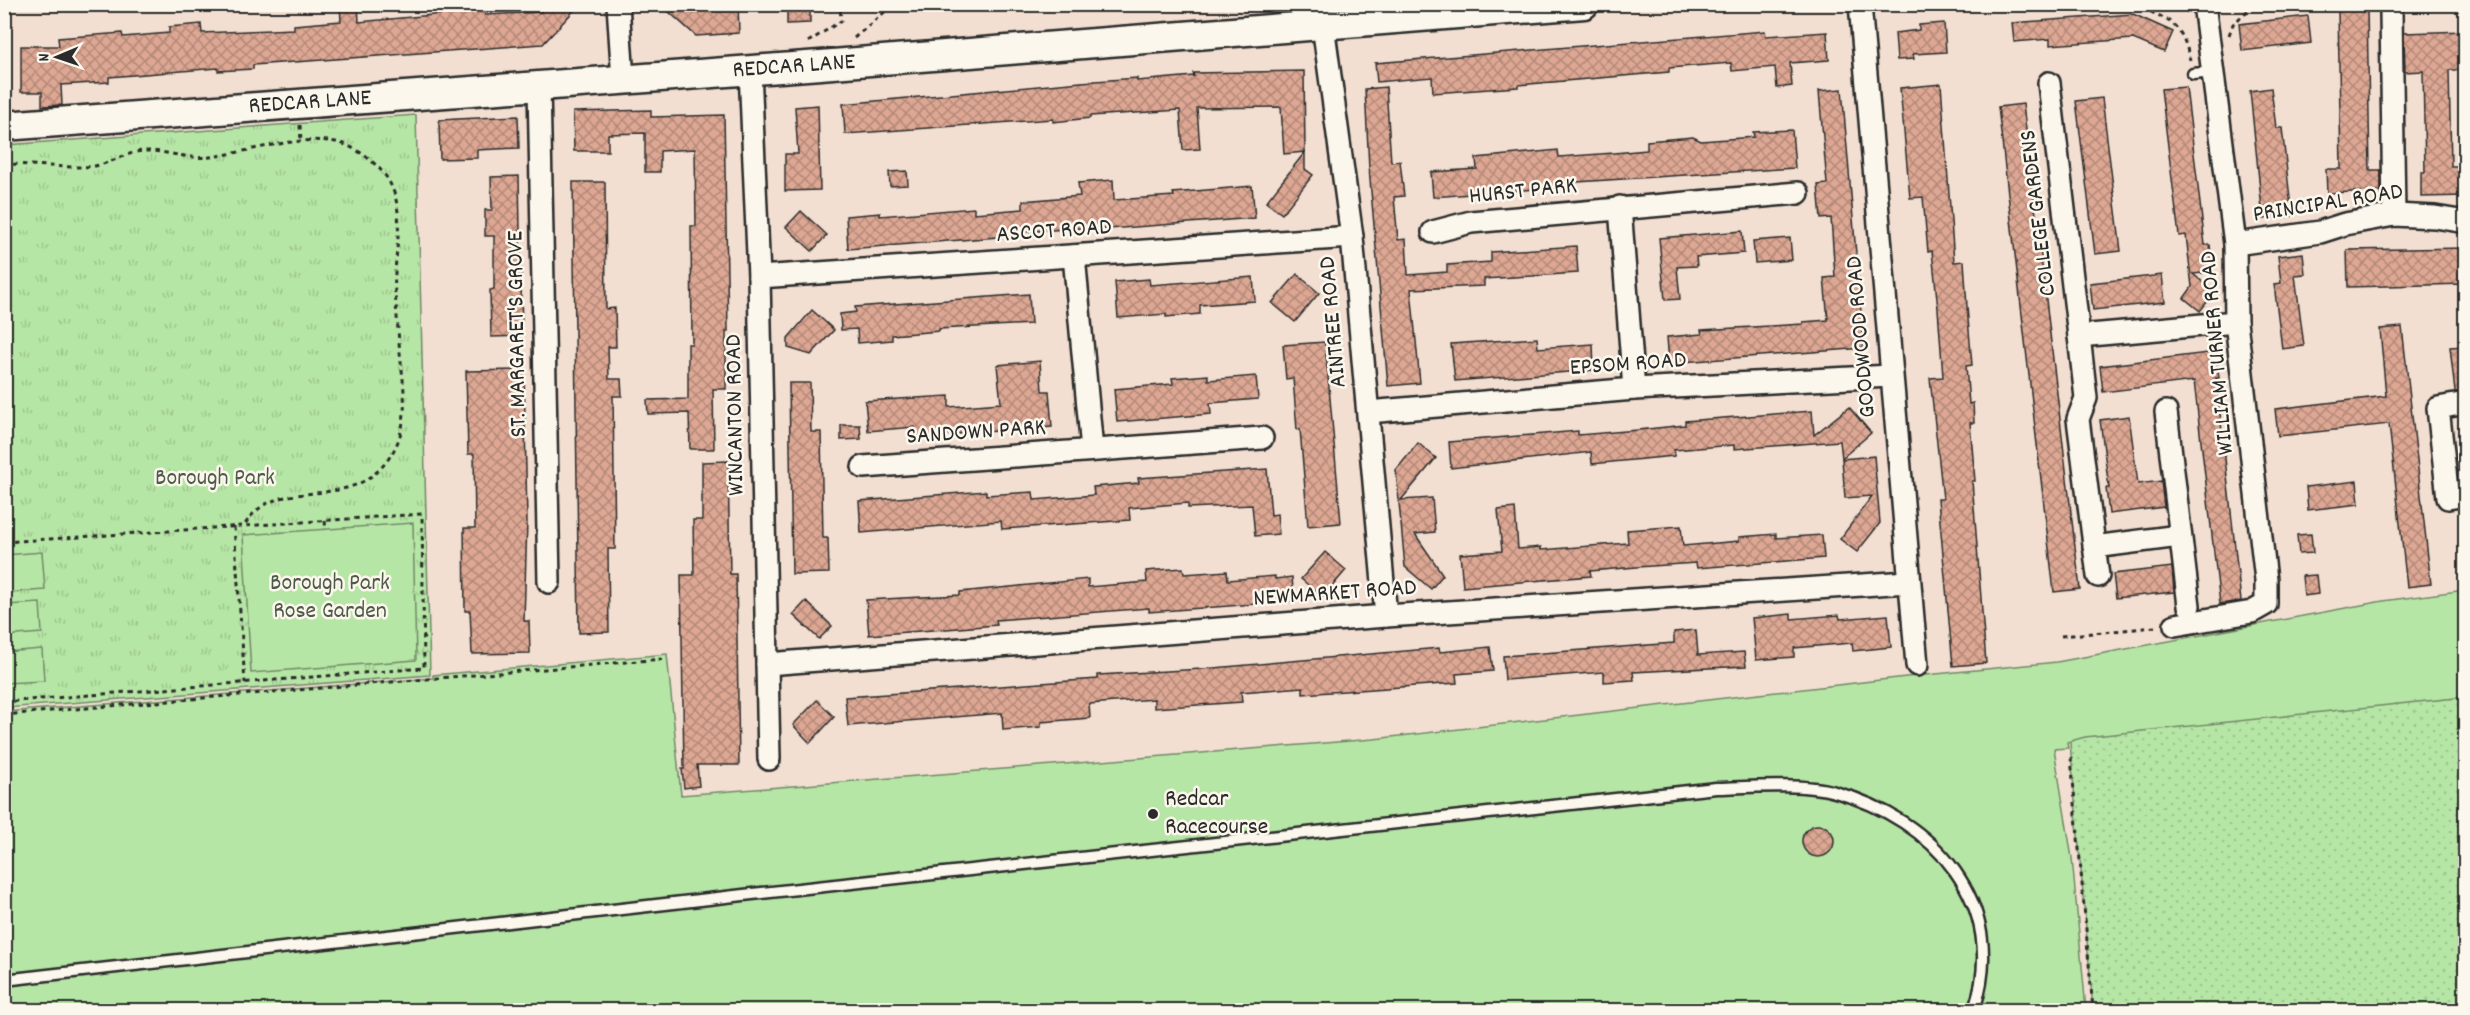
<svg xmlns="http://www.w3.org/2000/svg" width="2470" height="1015" font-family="Dekko,sans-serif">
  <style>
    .grass { fill: url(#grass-dots); stroke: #708868; stroke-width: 1.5 }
    .park { fill: url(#park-tufts); stroke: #708868; stroke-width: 1.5 }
    .garden { fill: #b6e6a5; stroke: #708868; stroke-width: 1.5 }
    .building { fill: url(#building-cross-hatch); stroke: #2b2b2b; stroke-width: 1.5 }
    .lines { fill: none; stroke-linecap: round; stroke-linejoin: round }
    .service-casing { stroke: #2b2b2b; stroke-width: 15 }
    .minor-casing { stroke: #2b2b2b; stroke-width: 26 }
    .secondary-casing { stroke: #2b2b2b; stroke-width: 33 }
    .path { stroke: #2b2b2b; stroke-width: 3; stroke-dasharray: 4.5 4.5; stroke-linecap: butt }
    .service { stroke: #fbf7ec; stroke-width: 10 }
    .minor { stroke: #fbf7ec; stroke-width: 21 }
    .secondary { stroke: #fbf7ec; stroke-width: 28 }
    .poi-dot { fill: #2b2b2b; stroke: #fbf7ec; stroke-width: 2 }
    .labels { text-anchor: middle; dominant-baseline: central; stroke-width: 5; stroke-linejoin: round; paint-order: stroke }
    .street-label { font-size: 24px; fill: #2b2b2b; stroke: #fbf7ec }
    .park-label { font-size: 24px; fill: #4e5a4a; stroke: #fbf7ec }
    .poi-label { font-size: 24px; fill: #2b2b2b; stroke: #fbf7ec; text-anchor: start }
  </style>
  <defs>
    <pattern id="grass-dots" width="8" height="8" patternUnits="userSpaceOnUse" patternTransform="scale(1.5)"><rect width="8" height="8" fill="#b6e6a5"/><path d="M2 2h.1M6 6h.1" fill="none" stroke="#9dc58e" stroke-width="1.8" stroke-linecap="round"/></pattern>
    <pattern id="park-tufts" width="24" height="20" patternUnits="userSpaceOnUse" patternTransform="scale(1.5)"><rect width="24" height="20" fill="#b6e6a5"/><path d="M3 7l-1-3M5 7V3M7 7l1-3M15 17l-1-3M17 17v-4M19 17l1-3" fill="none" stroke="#9dc58e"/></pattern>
    <pattern id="building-cross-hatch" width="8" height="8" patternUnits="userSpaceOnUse" patternTransform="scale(1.5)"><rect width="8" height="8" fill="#dda793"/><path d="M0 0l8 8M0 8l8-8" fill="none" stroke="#b38878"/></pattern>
  </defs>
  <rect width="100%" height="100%" fill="#f2dfd1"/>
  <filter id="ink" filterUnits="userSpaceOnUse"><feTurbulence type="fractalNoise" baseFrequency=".0167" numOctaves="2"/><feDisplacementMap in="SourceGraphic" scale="12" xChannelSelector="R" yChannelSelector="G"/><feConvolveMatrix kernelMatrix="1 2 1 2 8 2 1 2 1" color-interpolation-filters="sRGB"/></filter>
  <g filter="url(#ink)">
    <path class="grass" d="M2465,687V1010H2093L2069,731Z"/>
    <path class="park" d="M416,115L430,675L5,708V145Z"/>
    <g class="garden">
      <path d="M413,523L416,660L251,673L243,535Z"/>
      <path d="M42,552L45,590L5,593V555Z"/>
      <path d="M2465,590V697L2085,737L2067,742L2068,748L2054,749L2072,858L2086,1010H5V712L433,678V675L667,654L681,795L1374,739L1906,677L2057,662L2383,601Z"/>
      <path d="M40,603L42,633L5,636V605Z"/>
      <path d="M42,649L44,681L5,683V652Z"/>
    </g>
    <g class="building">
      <path d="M340,4H358L359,22L443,14V12L485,10V15L541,12L544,4H580L543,44L253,65V69L218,71V68L109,77V82L61,85L62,105L42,106V92H21V46H59L58,38L122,33L123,37L169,33V27L201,24L202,33L294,29V25L341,21Z"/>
      <path d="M660,4H738L739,33L696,36Z"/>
      <path d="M810,9V23L787,24V10Z"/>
      <path d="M2367,9L2370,170H2381V191L2327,193L2326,169H2341L2338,10Z"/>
      <path d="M2133,14L2173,32L2164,52L2133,39L2050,45V39L2014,42L2012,23Z"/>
      <path d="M2308,16L2311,43L2242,51L2239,24Z"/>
      <path d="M1944,23L1946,52L1913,54L1914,59L1897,60L1895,33L1919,30V25Z"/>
      <path d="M1765,31L1766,36L1827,32L1829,60L1790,63L1792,86L1777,88L1775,67L1732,71L1731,63L1669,68V72L1518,85V87L1433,93L1432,77L1377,82L1375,63Z"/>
      <path d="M2466,31V70H2449L2451,166H2466V196L2421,197V172H2425L2423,71L2405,72L2404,33Z"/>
      <path d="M1304,71L1305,152L1284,154L1281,107L1197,108L1200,149L1183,150L1180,110L1090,116V118L1053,122V119L845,134L843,104L1081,82L1137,78V81L1194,76L1193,73Z"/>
      <path d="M1941,84L1954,262L1964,261L1967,307L1972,365L1966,366L1969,404L1973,403L1974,423H1970L1975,481H1972L1986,663L1953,666L1938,499H1943L1930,378L1943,377L1938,309L1932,251L1928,252L1923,197L1910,198L1900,88Z"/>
      <path d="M1386,87L1391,162L1400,161L1404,196L1394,197L1398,240L1406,239L1408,275L1447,272V265L1491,262V252L1576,246L1578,273L1484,279V286L1411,289L1420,383L1388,386L1369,168L1365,89Z"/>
      <path d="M2186,87L2205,245H2210L2213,272L2193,274L2215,292L2200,311L2184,298L2192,287L2186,235L2179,236L2161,89Z"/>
      <path d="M2271,88L2276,128H2282L2292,216L2263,219L2250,91Z"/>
      <path d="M1842,89L1864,348L1669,363L1667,337L1702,334L1701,330L1803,324V322L1828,320L1824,278L1835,277L1831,218L1821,219L1818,185L1827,184L1819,91Z"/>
      <path d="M2102,98L2121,251L2095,254L2076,101Z"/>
      <path d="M2023,104L2080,589L2054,592L1998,107Z"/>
      <path d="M818,105L820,190L785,191V154H798L795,107Z"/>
      <path d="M651,110V117L724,115L728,331H726V389H713L714,449H690L689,413L648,414L647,400L688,399V344H692L691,226H696L695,149L660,151V172H645V133L608,134V151H574L573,112Z"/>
      <path d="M518,116L519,148L477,150V158L440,159L439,120Z"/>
      <path d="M1792,130L1795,168L1561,183V187L1433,197L1431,172L1477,169L1476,158L1558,150L1559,157L1614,153L1647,150V141L1693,137L1701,141L1754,137L1753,132Z"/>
      <path d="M1305,152V169L1313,175L1282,214L1266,202Z"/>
      <path d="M907,171L908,185L890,186L889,172Z"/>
      <path d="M519,176L522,336L491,337L490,290L494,289V236H485V210H492L491,177Z"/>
      <path d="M1113,180L1114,200L1174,196L1173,193L1252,186L1255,218L1082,231V228L1022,232L1023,235L848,249L846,216L880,213V216L974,208V213L1023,209V201L1080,196L1078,183Z"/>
      <path d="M573,182H605L606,309L615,308L616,347H608L609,379H621L622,396H613L615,549H608L609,632L579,633Z"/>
      <path d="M801,211L827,235L812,251L786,227Z"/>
      <path d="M1742,231L1744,253L1696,257L1697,266L1677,267L1680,299L1665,300L1659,238Z"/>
      <path d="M1790,238L1792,260L1755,263L1753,241Z"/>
      <path d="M2466,248V284L2348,287L2347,250Z"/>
      <path d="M2303,253L2305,274L2295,275L2304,346L2282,349L2274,284L2281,283L2278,256Z"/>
      <path d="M1297,274L1319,293L1295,322L1272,303Z"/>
      <path d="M2162,275L2165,302L2093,310L2090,283Z"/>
      <path d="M1253,277L1255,301L1200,305V314L1166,317V314L1118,318L1115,282L1149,279L1150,285Z"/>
      <path d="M1029,294L1031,324L939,329V331L892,335V340L858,343L857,329L841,330L840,314L856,312L855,307Z"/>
      <path d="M812,310L834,330L811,355L788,348V338Z"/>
      <path d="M2402,327L2431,584L2407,587L2389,424L2278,436L2275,409L2386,396L2380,329Z"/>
      <path d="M1537,338L1538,348L1593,344L1594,370L1455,381L1451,344Z"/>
      <path d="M1325,342L1341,523L1308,526L1300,429L1297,430L1293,378L1286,379L1283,345Z"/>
      <path d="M2466,346V391L2455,392L2450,347Z"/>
      <path d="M2216,352L2219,378H2216L2241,601L2220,604L2194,381L2103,392L2100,366Z"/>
      <path d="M1040,361L1042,391H1049L1052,427L916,437L915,427L868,431L865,401L949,396V407L1001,403L997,365Z"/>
      <path d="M524,370L527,521L524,621H529L530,653L472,654L470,611H465L464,528H475L474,454H468L466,371Z"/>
      <path d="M1208,375V380L1256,376L1258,399L1210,403L1211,414L1117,422L1114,389L1173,384L1172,378Z"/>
      <path d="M789,383H810L811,432H821L823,538H828L829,573L792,574Z"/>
      <path d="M1849,407L1871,433L1842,458L1840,441L1734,449V445L1674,450V456L1592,464L1591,452L1451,468L1449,442L1578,431V435L1638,430L1685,425V421L1812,411L1814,435Z"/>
      <path d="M2129,416L2138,484L2161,481L2164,507L2109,514L2106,488H2109L2100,420Z"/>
      <path d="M841,425H860L861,439L841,440Z"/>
      <path d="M1418,443L1436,458L1401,500L1432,498L1435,532L1415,534L1443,575L1431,589L1405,567L1396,470Z"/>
      <path d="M1874,456L1880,523L1857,552L1840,539L1872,496L1845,498L1842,459Z"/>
      <path d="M728,461L730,574H736L739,765H697L699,786L684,788L682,769H684L681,575H694L693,520H702V462Z"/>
      <path d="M1267,469L1271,515L1277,514L1279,534L1255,536L1252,505L1188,508V503L1129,508L1130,520L1002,529L1001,521L861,533L859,501L986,491V495L1033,492L1034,500L1094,495L1093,487L1139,483L1138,478Z"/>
      <path d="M2357,481L2359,504L2308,510L2306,487Z"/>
      <path d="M1515,508L1518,549L1541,547V550L1628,543L1627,530L1681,526L1683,546L1739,541V537L1776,534V538L1822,535L1824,558L1697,568L1696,563L1637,567L1590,571L1591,576L1463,587L1460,554L1502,551L1498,510Z"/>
      <path d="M2311,534L2313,553L2299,554L2297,535Z"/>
      <path d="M1325,552L1346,570L1323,597L1301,579Z"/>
      <path d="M2172,567L2174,592L2116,598L2113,574Z"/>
      <path d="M1183,568L1184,574L1227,571L1228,580L1275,576V579L1292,577L1294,601L1149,612V608L996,620L997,625L869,635L866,600L960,595V592L1088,579V587L1147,582L1146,571Z"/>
      <path d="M2316,575L2318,594L2304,596L2302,576Z"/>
      <path d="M806,601L832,626L819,639L793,615Z"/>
      <path d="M1791,614V619L1839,615L1840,619L1888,615L1891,647L1853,651L1852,643L1794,648V657L1756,660L1752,618Z"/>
      <path d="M1696,630L1698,655L1744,652L1746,666L1633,672L1634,680L1604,682V672L1505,680L1503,656L1674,643V632Z"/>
      <path d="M1490,647L1493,671L1456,674L1457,683L1303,694V687L1241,692L1242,702L1154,708V699L1089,704L1090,718L1041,722V727L1003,730L1002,713L848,726L845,697L1098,679V675L1202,669L1439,648L1440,652Z"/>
      <path d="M817,700L834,717L810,743L793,725Z"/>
      <circle cx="1818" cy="841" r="16"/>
    </g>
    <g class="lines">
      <defs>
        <g id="service">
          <path d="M2193,74L2213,72"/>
          <path d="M4,980L752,894L1716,788C1749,787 1803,783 1835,792C1934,819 2010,904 1974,1010"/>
        </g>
        <g id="minor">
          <path d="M618,4L623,80"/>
          <path d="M1860,4L1917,665"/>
          <path d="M2391,12L2394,215"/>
          <path d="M1323,25L1352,237L1386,616"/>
          <path d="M750,70L759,277L769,759"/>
          <path d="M2049,83L2079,336L2236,322"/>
          <path d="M539,86L549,582"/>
          <path d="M1620,207L1634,389"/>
          <path d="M1433,232L1471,222L1798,193"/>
          <path d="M2235,244L2320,232L2345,224L2394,215L2435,217L2466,222"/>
          <path d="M1074,256L1092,450"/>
          <path d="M759,277L1352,237"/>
          <path d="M2079,336L2086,398L2078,419L2098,576"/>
          <path d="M2466,403L2438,408L2448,498L2466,495"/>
          <path d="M1368,412L1634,389L1891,376"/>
          <path d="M2166,412L2189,606"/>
          <path d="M863,467L1262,438"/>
          <path d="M2094,547L2179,536"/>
          <path d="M2175,625L2252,612L2266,604V580L2236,322L2235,244L2204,4"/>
          <path d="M767,664L1386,616L1908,582"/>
        </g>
        <path id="secondary" d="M4,126L820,65L1584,4"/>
      </defs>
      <use href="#service" class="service-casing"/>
      <use href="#minor" class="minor-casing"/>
      <use href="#secondary" class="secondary-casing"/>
      <g class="path">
        <path d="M2134,4C2168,21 2181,19 2190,60"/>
        <path d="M2254,6L2372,5"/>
        <path d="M2229,35L2233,24L2254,5"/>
        <path d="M854,38L894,4"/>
        <path d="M808,42L841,21L840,4"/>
        <path d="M300,125L301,142"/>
        <path d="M4,164C34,164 66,169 95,166C111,163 128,152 143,151C165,150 188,160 210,157C251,152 295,135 336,142C354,145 377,163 387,178C409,213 392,256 395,294C397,313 398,333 400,353C404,388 411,427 389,458C348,517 277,470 244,526"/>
        <path d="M325,521L326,530"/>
        <path d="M234,527L245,683"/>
        <path d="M4,542L422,514L424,668L4,702"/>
        <path d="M2061,636L2155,627"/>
        <path d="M4,715L662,659"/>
        <path d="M2071,757L2093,1010"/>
      </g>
      <use href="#service" class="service"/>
      <use href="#minor" class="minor"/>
      <use href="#secondary" class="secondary"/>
    </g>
  </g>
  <circle class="poi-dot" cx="1153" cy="814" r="6"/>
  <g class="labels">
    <g class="street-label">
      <text transform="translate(794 67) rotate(-4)">REDCAR LANE</text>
      <text transform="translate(310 103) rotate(-4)">REDCAR LANE</text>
      <text transform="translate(1523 192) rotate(-6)">HURST PARK</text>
      <text transform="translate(2328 204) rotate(-9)">PRINCIPAL ROAD</text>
      <text transform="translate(2039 213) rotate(-97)">COLLEGE GARDENS</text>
      <text transform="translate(1054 232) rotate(-4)">ASCOT ROAD</text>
      <text transform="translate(1334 322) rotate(-95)">AINTREE ROAD</text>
      <text transform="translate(518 334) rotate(-91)">ST. MARGARET'S GROVE</text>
      <text transform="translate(1862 337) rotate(-95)">GOODWOOD ROAD</text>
      <text transform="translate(2218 353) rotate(-95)">WILLIAM TURNER ROAD</text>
      <text transform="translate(1628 365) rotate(-4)">EPSOM ROAD</text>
      <text transform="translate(736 415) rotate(-91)">WINCANTON ROAD</text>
      <text transform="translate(976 433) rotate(-4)">SANDOWN PARK</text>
      <text transform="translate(1335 594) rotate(-4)">NEWMARKET ROAD</text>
    </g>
    <g class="park-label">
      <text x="215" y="479">Borough Park</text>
      <text x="330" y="584">Borough Park<tspan x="330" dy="28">Rose Garden</tspan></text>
    </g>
    <g class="poi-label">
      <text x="1165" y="800">Redcar<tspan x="1165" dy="28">Racecourse</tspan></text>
    </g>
  </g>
  <rect width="2470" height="1015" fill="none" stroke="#fbf7ec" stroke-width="24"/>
  <rect x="12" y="12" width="2446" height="991" fill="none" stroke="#2b2b2b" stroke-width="2" filter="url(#ink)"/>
  <g transform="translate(57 57) rotate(268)" stroke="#fbf7ec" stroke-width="4.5" paint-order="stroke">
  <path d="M0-4.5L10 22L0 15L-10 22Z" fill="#2b2b2b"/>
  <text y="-9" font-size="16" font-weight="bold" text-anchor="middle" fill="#2b2b2b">N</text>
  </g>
</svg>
